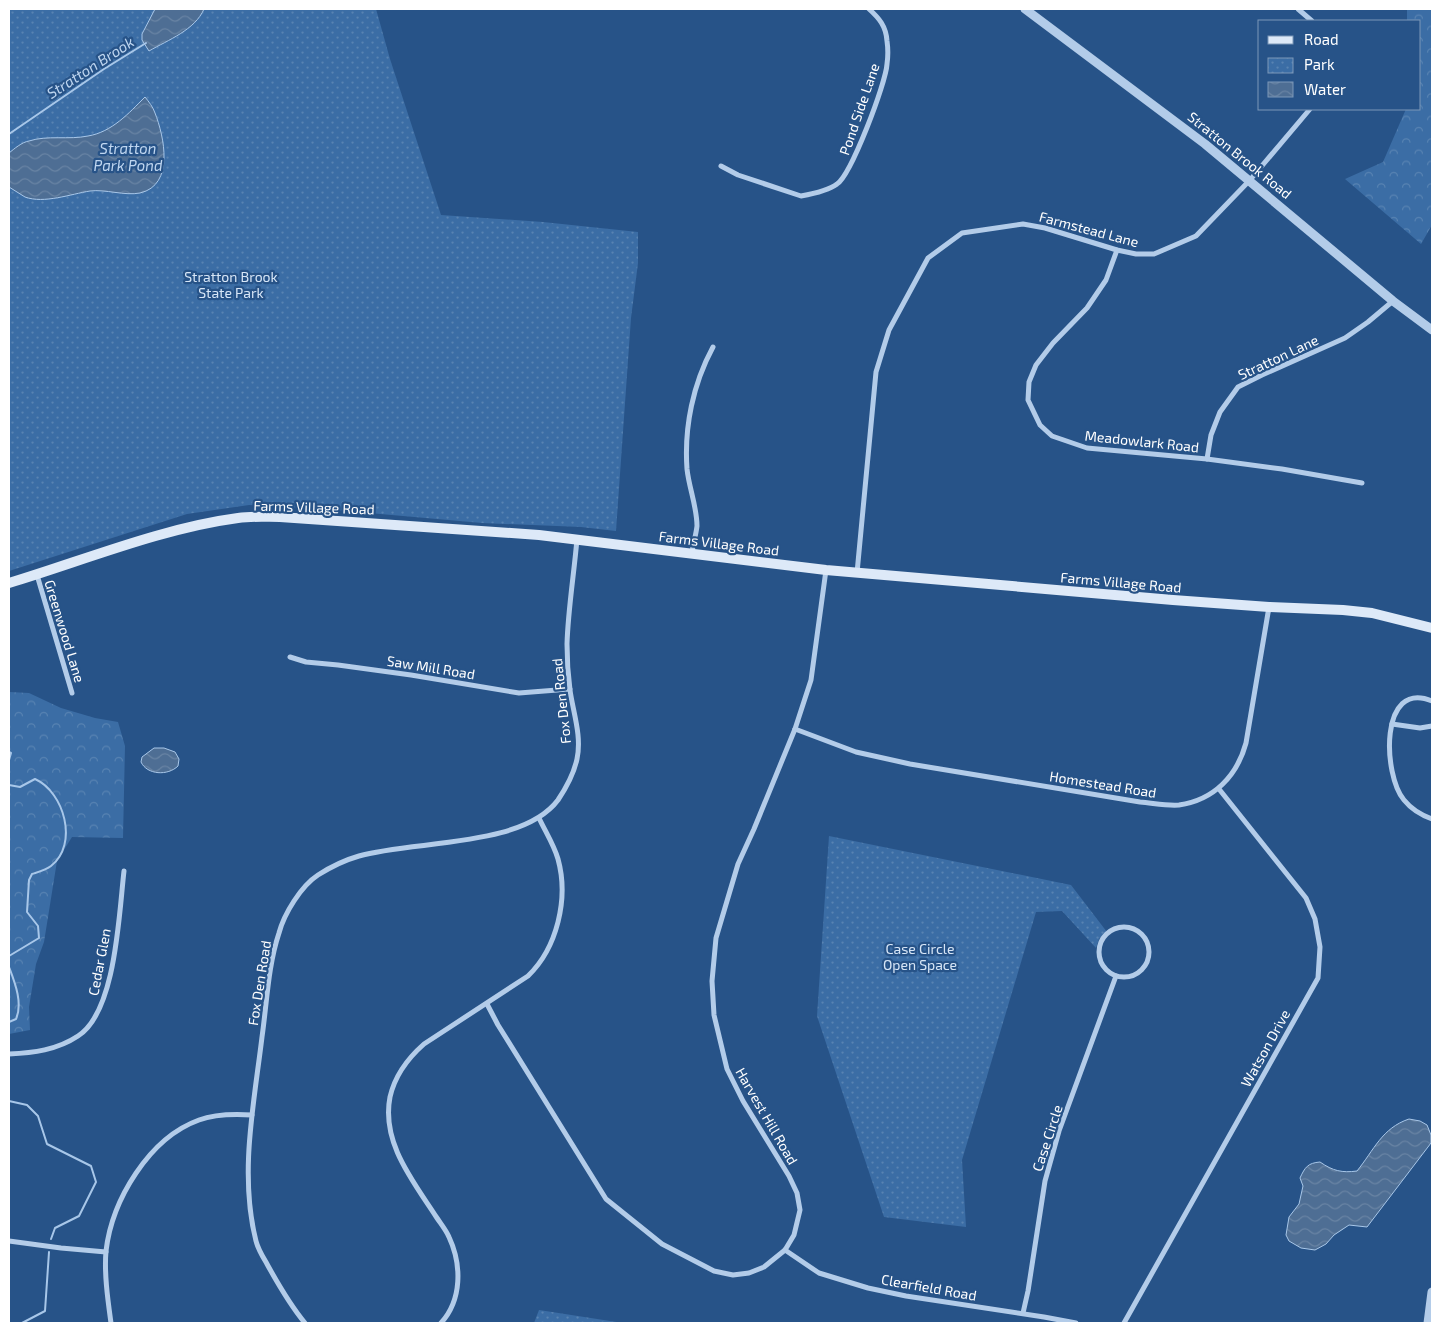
<svg xmlns="http://www.w3.org/2000/svg" width="1441" height="1332" font-family="'Exo 2',sans-serif">
  <style>
    .forest { fill: url(#forest-crowns) }
    .park { fill: url(#park-dots) }
    .water { fill: url(#water-waves); stroke: #a8c7e9 }
    .lines { fill: none; stroke-linecap: round; stroke-linejoin: round }
    .stream { stroke: #a8c7e9; stroke-width: 2 }
    .minor { stroke: #b3cce9; stroke-width: 5 }
    .tertiary { stroke: #b3cce9; stroke-width: 9 }
    .secondary { stroke: #dde9f8; stroke-width: 10 }
    .labels { text-anchor: middle; dominant-baseline: central; stroke-width: 4.5; stroke-linejoin: round; paint-order: stroke }
    .street-label { font-size: 14px; fill: #fff; stroke: #275388 }
    .park-label { font-size: 14px; fill: #d7e6f7; stroke: #275388 }
    .water-label { font-size: 15px; font-style: italic; fill: #bfd6f0; stroke: #275388 }
  </style>
  <defs>
    <pattern id="forest-crowns" width="20" height="18" patternUnits="userSpaceOnUse" patternTransform="scale(1.25)"><rect width="20" height="18" fill="#3b6da5"/><path d="M2 6a3 3 0 1 1 6 0M12 15a3 3 0 1 1 6 0" fill="none" stroke="#5883b2"/></pattern>
    <pattern id="park-dots" width="8" height="8" patternUnits="userSpaceOnUse" patternTransform="scale(1.25)"><rect width="8" height="8" fill="#3b6da5"/><path d="M2 2h.1M6 6h.1" fill="none" stroke="#5883b2" stroke-width="1.8" stroke-linecap="round"/></pattern>
    <pattern id="water-waves" width="16" height="10" patternUnits="userSpaceOnUse" patternTransform="scale(1.25)"><rect width="16" height="10" fill="#4e6e94"/><path d="M0 5q4-4 8 0t8 0" fill="none" stroke="#6984a4"/></pattern>
  </defs>
  <rect width="100%" height="100%" fill="#275388"/>
  <g class="forest">
    <path d="M1407,9H1432V225L1421,244L1345,179L1383,162L1406,109H1420V21H1407Z"/>
    <path d="M9,692L29,693L61,708L95,718L118,722L125,746L123,838L72,837L57,861L44,942L36,964L29,1007L30,1030L9,1034Z"/>
  </g>
  <g class="park">
    <path d="M9,9H376L390,59L441,215L543,222L638,232V263L631,318L616,531L581,527L482,523L324,509L249,505L187,514L9,571Z"/>
    <path d="M829,836L1071,885L1107,932L1099,939L1096,948L1062,911L1036,912L962,1160L966,1227L884,1217L817,1016Z"/>
    <path d="M539,1310L623,1323H534Z"/>
  </g>
  <g class="water">
    <path d="M155,9H204C195,30 168,40 149,51L142,40V34Z"/>
    <path d="M145,97C149,102 153,107 155,113C164,136 175,185 140,193C125,196 105,189 90,191C71,194 44,204 25,197C20,194 14,190 9,187V153C14,149 22,142 29,141C47,135 69,140 88,136C112,132 129,113 145,97Z"/>
    <path d="M154,748H164L175,752L179,759L178,766C168,776 147,775 141,762L142,757Z"/>
    <path d="M1409,1119L1420,1121L1427,1125L1431,1135V1143L1367,1227L1349,1225L1334,1235L1326,1244L1315,1250L1301,1248L1289,1241L1286,1235L1289,1217L1299,1204L1303,1186L1300,1178C1305,1167 1308,1163 1320,1162C1333,1171 1342,1173 1357,1171C1374,1150 1382,1128 1409,1119Z"/>
  </g>
  <g class="lines">
    <g class="stream">
      <path d="M9,134L104,69L146,43"/>
      <path d="M9,752L11,753L9,760"/>
      <path d="M9,785L20,787L35,779C64,792 79,844 51,866C46,870 38,872 32,874L29,880L27,912L38,926L39,938L9,956"/>
      <path d="M9,967C15,983 23,1003 16,1019L9,1022"/>
      <path d="M9,1101L27,1105L38,1116L47,1144L91,1166L96,1182L79,1216L55,1228L51,1239"/>
      <path d="M22,1323L45,1311L49,1252"/>
    </g>
    <g class="minor">
      <path d="M1298,9L1312,21"/>
      <path d="M721,166L738,175L801,196C812,194 828,191 837,184C851,175 886,83 887,64C888,57 888,48 887,41C886,26 879,18 869,9"/>
      <path d="M1117,250L1106,280L1087,308L1053,343L1036,365L1029,382L1028,400L1040,425L1052,436L1087,448L1207,459L1282,469L1362,483"/>
      <path d="M1207,459L1211,435L1220,412L1238,387L1262,375L1345,338L1368,322L1393,301"/>
      <path d="M692,553C693,544 696,535 697,526C697,507 689,488 687,469C684,427 693,384 713,347"/>
      <path d="M857,573L876,372L889,330L928,258L962,233L1023,224L1045,228L1117,250L1136,254H1154L1196,236L1250,180L1310,109"/>
      <path d="M37,575L72,693"/>
      <path d="M290,657L306,662L338,665L411,675L519,693L570,689"/>
      <path d="M1432,701C1379,679 1383,775 1404,800C1412,810 1421,815 1432,819"/>
      <path d="M1392,724L1420,728L1432,726"/>
      <path d="M795,729L856,752L910,764L1140,802C1153,803 1166,806 1179,805C1214,800 1237,776 1246,743L1269,607"/>
      <circle cx="1124" cy="952" r="25"/>
      <path d="M487,1004L498,1025L606,1199L662,1244L714,1271L733,1275L749,1273L764,1267L785,1250L794,1235L800,1210L797,1193L789,1176L743,1101L727,1069L714,1015L712,981L716,938L738,864L754,829L795,729L811,680L826,570"/>
      <path d="M9,1054C33,1053 57,1050 78,1036C116,1012 119,913 124,871"/>
      <path d="M9,1241L61,1248L106,1252"/>
      <path d="M785,1250L819,1273L868,1288L906,1296L1044,1317L1076,1323"/>
      <path d="M1023,1313L1028,1291L1045,1181L1059,1131L1116,976"/>
      <path d="M111,1323C108,1301 104,1274 106,1251C112,1200 149,1138 199,1120C215,1114 236,1114 252,1115"/>
      <path d="M305,1323C290,1305 278,1284 267,1264C263,1257 258,1249 256,1241C239,1174 254,1104 262,1037C267,1002 268,966 279,933C284,914 301,886 318,875C329,868 345,860 359,856C414,840 522,848 558,800C566,788 574,773 577,759C582,736 573,712 570,690C568,675 567,659 567,644C568,610 574,574 577,539"/>
      <path d="M441,1323C462,1300 462,1265 449,1237C446,1230 441,1224 437,1218C414,1182 381,1143 390,1097C395,1075 407,1059 424,1044L528,976C557,948 569,899 558,859C554,845 545,831 539,818"/>
      <path d="M1124,1323L1318,978L1320,947L1315,919L1306,898L1219,789"/>
    </g>
    <g class="tertiary">
      <path d="M1025,9L1205,144L1393,301L1432,330"/>
      <path d="M1428,1323L1432,1292"/>
    </g>
    <path class="secondary" d="M9,583C82,561 162,528 238,518C252,516 266,517 280,517L539,535L826,570L1173,600L1269,607L1343,610L1372,613L1432,628"/>
  </g>
  <g class="labels">
    <g class="street-label">
      <text transform="translate(859 109) rotate(-71)">Pond Side Lane</text>
      <text transform="translate(1240 155) rotate(39)">Stratton Brook Road</text>
      <text transform="translate(1089 229) rotate(15)">Farmstead Lane</text>
      <text transform="translate(1278 357) rotate(-25)">Stratton Lane</text>
      <text transform="translate(1142 441) rotate(6)">Meadowlark Road</text>
      <text transform="translate(314 507) rotate(2)">Farms Village Road</text>
      <text transform="translate(719 543) rotate(7)">Farms Village Road</text>
      <text transform="translate(1121 582) rotate(5)">Farms Village Road</text>
      <text transform="translate(65 631) rotate(73)">Greenwood Lane</text>
      <text transform="translate(431 667) rotate(9)">Saw Mill Road</text>
      <text transform="translate(561 701) rotate(-96)">Fox Den Road</text>
      <text transform="translate(1103 784) rotate(9)">Homestead Road</text>
      <text transform="translate(99 962) rotate(-79)">Cedar Glen</text>
      <text transform="translate(259 983) rotate(-81)">Fox Den Road</text>
      <text transform="translate(1265 1048) rotate(-61)">Watson Drive</text>
      <text transform="translate(767 1116) rotate(60)">Harvest Hill Road</text>
      <text transform="translate(1047 1138) rotate(-72)">Case Circle</text>
      <text transform="translate(929 1287) rotate(10)">Clearfield Road</text>
    </g>
    <g class="park-label">
      <text x="231" y="276">Stratton Brook<tspan x="231" dy="16">State Park</tspan></text>
      <text x="920" y="948">Case Circle<tspan x="920" dy="16">Open Space</tspan></text>
    </g>
    <g class="water-label">
      <text transform="translate(90 67) rotate(-33)">Stratton Brook</text>
      <text x="128" y="148">Stratton<tspan x="128" dy="17">Park Pond</tspan></text>
    </g>
  </g>
  <rect width="1441" height="1332" fill="none" stroke="#ffffff" stroke-width="20"/>
  <rect x="1258" y="20" width="162" height="90" fill="#275388" stroke="#7d98b8"/>
  <rect x="1268" y="36" width="25" height="8" fill="#dde9f8" stroke="#7d98b8"/>
  <text x="1304" y="45" font-size="15" fill="#ffffff">Road</text>
  <rect x="1268" y="58" width="25" height="15" fill="url(#park-dots)" stroke="#7d98b8"/>
  <text x="1304" y="70" font-size="15" fill="#ffffff">Park</text>
  <rect x="1268" y="82" width="25" height="15" fill="url(#water-waves)" stroke="#7d98b8"/>
  <text x="1304" y="95" font-size="15" fill="#ffffff">Water</text>
</svg>
